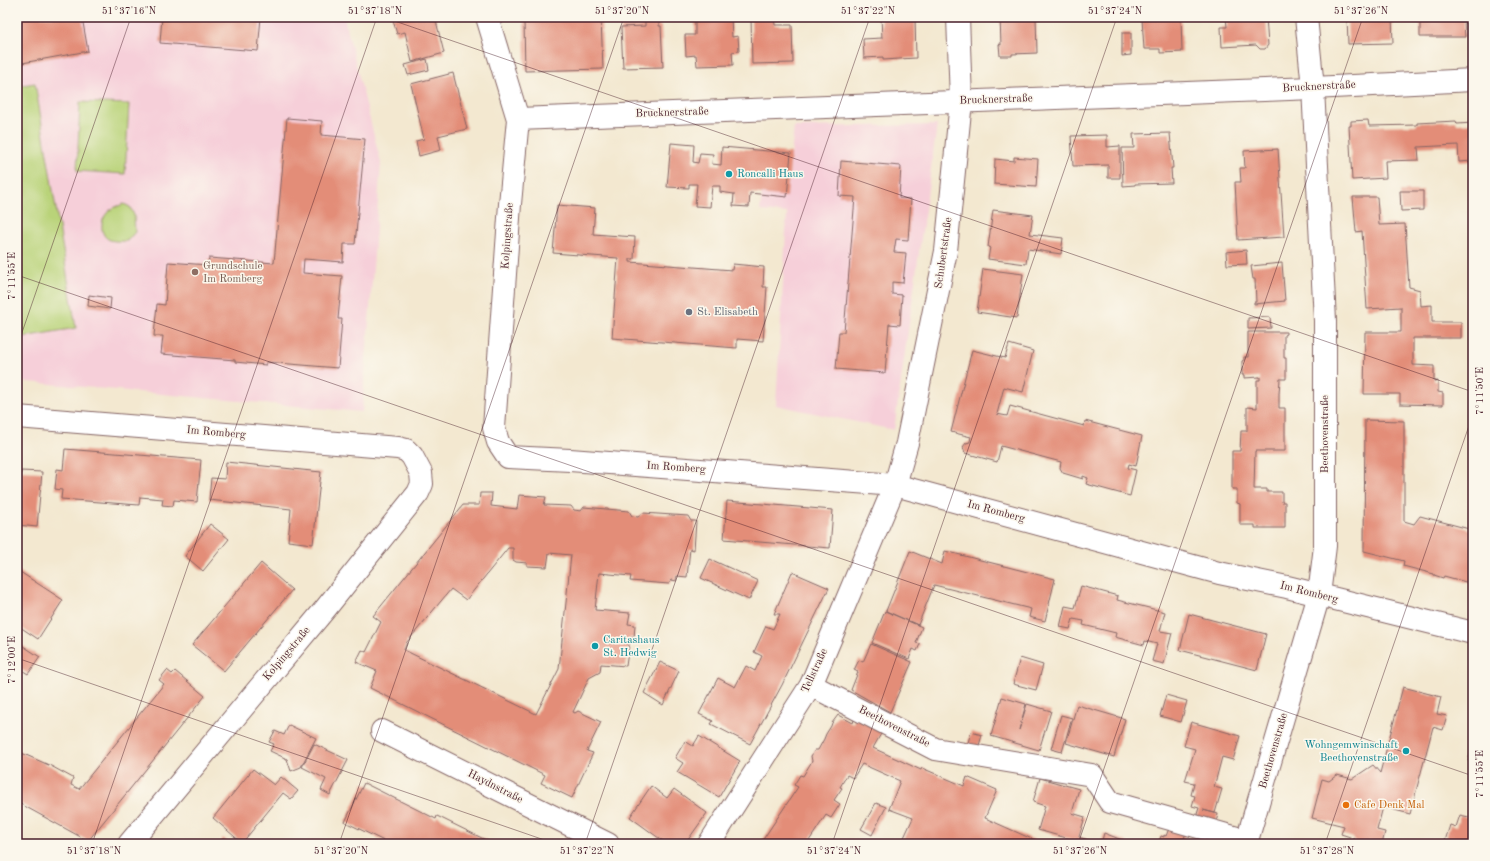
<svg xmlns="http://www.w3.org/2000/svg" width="1490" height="861" font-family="'Old Standard TT',serif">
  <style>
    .built { fill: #f6cfd9 }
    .green { fill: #b9d379; stroke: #827952 }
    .building { fill: #e38d78; fill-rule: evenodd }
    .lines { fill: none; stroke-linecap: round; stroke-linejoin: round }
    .street-casing { stroke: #856565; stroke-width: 24 }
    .street { stroke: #fff; stroke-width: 22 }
    .ticks { fill: none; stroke: #4a1f2b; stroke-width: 1; stroke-opacity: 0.45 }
    .culture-dot { fill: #0f9aa8; stroke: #fbf7ec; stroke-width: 1.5 }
    .education-dot { fill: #8d6e63; stroke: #fbf7ec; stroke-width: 1.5 }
    .worship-dot { fill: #6b7280; stroke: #fbf7ec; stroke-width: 1.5 }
    .food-dot { fill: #e8710a; stroke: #fbf7ec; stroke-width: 1.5 }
    .labels { text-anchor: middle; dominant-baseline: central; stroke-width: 3; stroke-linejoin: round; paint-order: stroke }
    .street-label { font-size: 11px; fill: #4a1f2b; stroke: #fbf7ec }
    .culture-label { font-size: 11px; fill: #0d838f; stroke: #fbf7ec; text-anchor: start }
    .education-label { font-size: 11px; fill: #785e54; stroke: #fbf7ec; text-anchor: start }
    .worship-label { font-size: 11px; fill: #5b616d; stroke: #fbf7ec; text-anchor: start }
    .food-label { font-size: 11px; fill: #c56008; stroke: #fbf7ec; text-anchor: start }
    .neatline { fill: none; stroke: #4a1f2b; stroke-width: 1.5 }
    .ticks-label { font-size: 10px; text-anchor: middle; fill: #4a1f2b }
  </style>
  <rect width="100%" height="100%" fill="#fbf7ec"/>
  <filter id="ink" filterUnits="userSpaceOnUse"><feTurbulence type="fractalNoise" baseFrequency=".025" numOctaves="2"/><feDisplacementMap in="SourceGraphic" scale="8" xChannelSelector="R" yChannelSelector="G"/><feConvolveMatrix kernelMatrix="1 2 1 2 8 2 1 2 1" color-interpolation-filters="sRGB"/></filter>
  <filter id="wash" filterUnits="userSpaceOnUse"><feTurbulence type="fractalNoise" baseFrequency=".012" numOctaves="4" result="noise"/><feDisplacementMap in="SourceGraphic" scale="16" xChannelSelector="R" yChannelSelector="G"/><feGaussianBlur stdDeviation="0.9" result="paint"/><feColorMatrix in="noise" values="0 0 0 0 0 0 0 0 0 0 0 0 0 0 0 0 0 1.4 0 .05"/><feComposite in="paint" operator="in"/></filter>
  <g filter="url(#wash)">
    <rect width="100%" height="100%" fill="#f3e8d0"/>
    <g class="built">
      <path d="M17,17H344L381,163L362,412L17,381Z"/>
      <path d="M937,125L894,430L776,405L787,213L760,211L762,194L787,196L794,127Z"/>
    </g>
    <g class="green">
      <path d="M35,83L76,328L17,338V86Z"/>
      <path d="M80,102L129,104L125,174L77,171Z"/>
      <path d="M124,204L130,207L134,215L135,232L127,241C121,241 113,242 108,239C99,233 101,220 107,213C111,208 118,206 124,204Z"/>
    </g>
    <g id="blocks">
      <g class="building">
        <path d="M17,17H82L88,51L17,64Z"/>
        <path d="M162,17H261L258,51L160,43Z"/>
        <path d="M392,17H435L444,53L412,62L405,32L397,34Z"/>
        <path d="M695,17H731L732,37L738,36L739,51L732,52L733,65L697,66L696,55L686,56L685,35H695Z"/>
        <path d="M751,17H774L775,25H792L793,63L752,64Z"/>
        <path d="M881,17H915L916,58L883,60V57L864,58L863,39L882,38Z"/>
        <path d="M1000,17H1036L1037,53L1012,54V56H1000L999,44L1001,45Z"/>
        <path d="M1226,17H1266L1268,45L1265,49H1260L1256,45L1222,47L1221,27H1227Z"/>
        <path d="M1347,17H1392L1393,43L1348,44Z"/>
        <path d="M1420,17H1464L1465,37H1420Z"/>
        <path d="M601,18L603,69L525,71L524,21Z"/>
        <path d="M645,18H659V26H661L663,67L623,68L621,27L645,26Z"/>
        <path d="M1181,18L1182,52L1160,53V49H1144L1142,19Z"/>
        <path d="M1122,33H1131V55L1122,56Z"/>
        <path d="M427,59L429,70L408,75L405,65Z"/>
        <path d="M453,73L467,129L438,136L441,150L419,156L416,141L424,139L411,84Z"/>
        <path d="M287,118L322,121L321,135L365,139L355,244H344L343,262L304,259L303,273L342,276L338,319H342L338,368L266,362V365L235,362V360L161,354L163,336H154L157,304L165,305L168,262L208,265L209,258L274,263Z"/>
        <path d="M1368,120L1369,126L1417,125V123L1456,121L1457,124L1473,123V161L1459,162L1458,145L1418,147L1419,160L1385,161L1386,178L1352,180L1349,126H1351V121Z"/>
        <path d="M1170,133L1173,168H1171L1172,183L1135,184V185L1123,186L1122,148H1134L1133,134Z"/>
        <path d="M1107,135V147L1120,146V178H1108V165L1073,166L1071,136Z"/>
        <path d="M671,143L694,145L693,162L698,163L700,153L713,154L712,164L721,165L722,147L791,153L787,197L750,193L749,207L733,206L734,194L720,192V186H712L710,207L695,206L697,184H689V188L667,187Z"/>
        <path d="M1278,149L1284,237L1238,240L1235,182H1241L1240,168H1245L1244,151Z"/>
        <path d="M1014,157L1038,159L1036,187L994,184L995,159L1014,161Z"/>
        <path d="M841,161L901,166L899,198L911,199L908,240L896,239L894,252L906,253L903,283L892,282V294L902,295L900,325L889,324L885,373L836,369L839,332H844L855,197L839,196Z"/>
        <path d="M1400,191H1423V210L1401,211Z"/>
        <path d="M1353,197H1377L1379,225L1405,224L1409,287L1420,290L1421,306L1432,305V322H1461V338H1413V365L1434,366V381H1438V392L1443,393V405L1400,404V394H1364L1365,332H1401V307L1367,309L1362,231L1356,232Z"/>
        <path d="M557,205L595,208L593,234L635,237L634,259H630V262L732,270L733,264L764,267L763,287H767L763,341L737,339V348L612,338L618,258L553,253Z"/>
        <path d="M993,210L1033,215L1030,234L1063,238L1061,254L1028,249L1026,264L988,259L990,247H988Z"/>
        <path d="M1246,250L1247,264L1227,265L1226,252Z"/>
        <path d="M1282,263L1285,301L1254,304V302H1256L1255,279H1253L1251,266Z"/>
        <path d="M983,269L1023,274L1017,318L977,312Z"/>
        <path d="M89,295L111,298L110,309L88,306Z"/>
        <path d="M1270,317L1271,328L1248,329V318Z"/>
        <path d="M1248,332H1286V334L1284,335V358H1286V379H1280L1279,394V408H1285V451H1255L1254,489H1267V492H1282V502H1285V528H1255V525H1240V504L1237,503V489H1232V451H1240L1241,431H1247V407L1257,408V380H1260V377L1244,378V375H1242V361L1244,360V357H1248Z"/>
        <path d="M1009,344L1033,351L1023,392L1004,387L997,414L1007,416L1010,406L1084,426L1085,421L1142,436L1136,466L1129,464L1128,468L1136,470L1130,496L1086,484L1088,478L1083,476V479L1063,473L1060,468L1061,462L1001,446L997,462L965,453L963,447L966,443L970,442L971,437L951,432L972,350L1005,358Z"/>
        <path d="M1365,420L1404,421V521L1414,524L1420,516L1473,530V584L1444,576L1443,578L1434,575V574L1403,566L1404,561L1364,551Z"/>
        <path d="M65,449L201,460L197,502L174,500L173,506L162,505L163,499L140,497L139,505L61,499L62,490L55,489L57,469L63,470Z"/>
        <path d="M226,462L321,472L313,544L288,541L291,509L209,500L211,478L225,479Z"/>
        <path d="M21,471L42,472L37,527L17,525Z"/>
        <path d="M480,493H492L491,506L517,509L519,495L546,497L544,505L571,506L574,510L581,511L584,507L629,511L632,516L638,517L643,513L688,516L691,521H696L694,550L690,549L687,577L677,576L676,581L672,580L669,584L630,581L631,576L599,573L595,610L630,613L628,624L635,625L634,638H630L626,666L601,664L600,672L589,678L573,712L575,713L578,711L601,722L587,751L593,753L572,798L541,783L545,775L370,688L377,671L356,662L362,650L366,652L381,622L373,616L463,505H479ZM508,548H513V560L516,562L527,563V566L547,567L549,553L571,555L559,669L536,714L404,650L407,642L451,589L466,600Z"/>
        <path d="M727,501L833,510L830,548L724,539Z"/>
        <path d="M210,524L229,539L203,571L185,556Z"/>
        <path d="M910,551L942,564L945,551L1055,579L1045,621L1029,617L1031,609L934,585L918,625L886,611Z"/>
        <path d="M710,559L758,581L749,600L701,578Z"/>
        <path d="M261,563L292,590L224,671L192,645Z"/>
        <path d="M17,570L63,600L38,639L17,625Z"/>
        <path d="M792,572L829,588L782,685L750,744L711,724L713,721L699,714L718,678L735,687L746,666L755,671L762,656L754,652L766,626L773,629L780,614H774Z"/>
        <path d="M1081,586L1118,596L1117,600L1165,612L1160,631L1172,633L1164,664L1152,661L1157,644L1145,641L1144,645L1115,637L1116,633L1083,625L1084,621L1073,619L1070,629L1060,627L1065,606L1075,608Z"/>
        <path d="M885,611L922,627L916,643L920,644L917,651L913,649L909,659L872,643Z"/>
        <path d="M1189,614L1266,634L1257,670L1180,650Z"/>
        <path d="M17,642L40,657L28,674L17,667Z"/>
        <path d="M871,644L912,662L890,712L851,690L858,672L854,670L859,660L863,662Z"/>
        <path d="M1020,658L1043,665L1036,690L1013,684Z"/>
        <path d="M660,662L679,671L663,705L644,693Z"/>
        <path d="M167,670L172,674L175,671L205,696L88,841L17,802V751L51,766L73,778L71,785L79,789L164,684L159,680Z"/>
        <path d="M1403,687L1441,697L1437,714L1447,716L1443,730L1433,727L1410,814L1383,807L1377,830L1385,832L1382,844H1376L1369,841L1368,844H1356L1353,838L1341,834L1344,826L1312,818L1322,779L1329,781L1337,775L1352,779L1373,765L1380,773Z"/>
        <path d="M1166,695L1187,701L1181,722L1160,716Z"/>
        <path d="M1002,697L1026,704L1019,730L1027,704L1051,711L1039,750L991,736Z"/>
        <path d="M1077,705L1125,719L1114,757L1066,743Z"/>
        <path d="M838,715L853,723L855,717L882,732L873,748L921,770L922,768L964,786L967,777L997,790L985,818L1043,844H901L913,818L889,809L900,781L862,764L853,778L847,775L840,787L842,788L834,800L840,804L831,818L826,815L807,844H760L798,787L794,785L800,775L803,776L812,761L811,756L815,750H818L824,739L826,734L831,726L832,723Z"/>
        <path d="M1061,715L1072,718L1062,752L1051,749Z"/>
        <path d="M1191,722L1240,736L1233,760L1222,757L1214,787L1222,789L1215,813L1203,810L1218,814L1216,823L1196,817L1199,808L1192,806L1195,796L1191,795L1194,783L1185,781L1195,749L1184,746Z"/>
        <path d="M289,725L316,738L301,767L291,771L287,759L270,751L274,744L269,742L275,731L284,735Z"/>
        <path d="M971,732L982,735L978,749L967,746Z"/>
        <path d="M699,736L740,761L719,797L677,772L683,763L675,758L685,741L693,746Z"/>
        <path d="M314,744L348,760L330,795L321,790L326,779L302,767Z"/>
        <path d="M1473,744V763L1468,761Z"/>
        <path d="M253,769L274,785L281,777L298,791L291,799L283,793L242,843L213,818Z"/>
        <path d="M1473,774V788L1469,787Z"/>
        <path d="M1040,778L1079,789L1072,813L1085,817L1079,837L1101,844L1104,833L1127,842V844H1076L1077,841L1038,830L1045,806L1033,802Z"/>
        <path d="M364,783L436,819L437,816L494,844H390L345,822Z"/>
        <path d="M651,786L667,798L674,789L707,813L685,844H667L630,817Z"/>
        <path d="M876,803L886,807L872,835L861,829Z"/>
        <path d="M1460,815L1473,818V844H1444L1450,825L1456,827Z"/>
        <path d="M1170,826L1186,833L1183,841L1190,844H1158L1161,836L1164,837V835L1166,836Z"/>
        <path d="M223,838L230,844H219Z"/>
        <path d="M1287,840L1298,844H1286Z"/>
      </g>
    </g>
  </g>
  <g filter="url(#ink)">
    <use href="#blocks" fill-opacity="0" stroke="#856565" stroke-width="1"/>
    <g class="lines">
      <defs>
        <g id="street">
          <path d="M487,17L518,119L510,204L494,428L498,442L508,457L570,460L895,485L1219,573L1287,587L1473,633"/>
          <path d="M518,119L1313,88L1473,80"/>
          <path d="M17,417L398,448L406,450L412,456L421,473L422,484L418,493L326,608L129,844"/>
          <path d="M811,685L935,749L1092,775L1110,802L1248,841"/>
          <path d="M382,731L608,844"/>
          <path d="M709,844L811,685L895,485L907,443L946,251L961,101L958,17"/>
          <path d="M1246,844L1319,595L1325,546V321L1313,88L1306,17"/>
        </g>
      </defs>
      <use href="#street" class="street-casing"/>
      <use href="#street" class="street"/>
    </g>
  </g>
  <path class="ticks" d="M383,17L1473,392M17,275L1473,776M17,347L131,17M17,658L556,844M92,844L377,17M339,844L624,17M585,844L870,17M832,844L1117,17M1078,844L1363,17M1325,844L1473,414"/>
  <g class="culture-dot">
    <circle cx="729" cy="174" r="4"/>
    <circle cx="595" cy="646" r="4"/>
    <circle cx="1406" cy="751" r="4"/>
  </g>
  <circle class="education-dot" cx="195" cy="272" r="4"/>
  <circle class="worship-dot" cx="689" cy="312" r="4"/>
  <circle class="food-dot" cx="1346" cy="805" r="4"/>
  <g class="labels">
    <g class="street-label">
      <text transform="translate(1319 87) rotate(-3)">Brucknerstraße</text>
      <text transform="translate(996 100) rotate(-2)">Brucknerstraße</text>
      <text transform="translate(672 113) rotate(-2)">Brucknerstraße</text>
      <text transform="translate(508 236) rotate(-86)">Kolpingstraße</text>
      <text transform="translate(944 253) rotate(-82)">Schubertstraße</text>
      <text transform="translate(216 433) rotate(5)">Im Romberg</text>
      <text transform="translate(1325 434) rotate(-90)">Beethovenstraße</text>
      <text transform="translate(676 468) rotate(4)">Im Romberg</text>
      <text transform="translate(996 512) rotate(15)">Im Romberg</text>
      <text transform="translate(1309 593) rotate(14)">Im Romberg</text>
      <text transform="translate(287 654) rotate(-50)">Kolpingstraße</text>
      <text transform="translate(815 671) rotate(-65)">Tellstraße</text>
      <text transform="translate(894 727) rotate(27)">Beethovenstraße</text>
      <text transform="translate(1274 751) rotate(-74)">Beethovenstraße</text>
      <text transform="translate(495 787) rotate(27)">Haydnstraße</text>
    </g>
    <g class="culture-label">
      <text x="737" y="174">Roncalli Haus</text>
      <text x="603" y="640">Caritashaus<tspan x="603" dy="13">St. Hedwig</tspan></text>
      <text x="1398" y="745" text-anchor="end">Wohngemwinschaft<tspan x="1398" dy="13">Beethovenstraße</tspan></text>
    </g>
    <g class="education-label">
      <text x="203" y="266">Grundschule<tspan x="203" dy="13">Im Romberg</tspan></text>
    </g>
    <g class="worship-label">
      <text x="697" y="312">St. Elisabeth</text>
    </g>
    <g class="food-label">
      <text x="1354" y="805">Cafe Denk Mal</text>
    </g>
  </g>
  <rect width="1490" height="861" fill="none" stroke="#fbf7ec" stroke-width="44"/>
  <rect x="22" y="22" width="1446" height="817" class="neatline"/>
  <g class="ticks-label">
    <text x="129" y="14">51°37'16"N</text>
    <text x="375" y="14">51°37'18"N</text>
    <text x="622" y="14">51°37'20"N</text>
    <text x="868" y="14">51°37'22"N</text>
    <text x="1115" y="14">51°37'24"N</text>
    <text x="1361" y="14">51°37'26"N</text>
    <text transform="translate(11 276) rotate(-90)" y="4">7°11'55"E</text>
    <text transform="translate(1479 391) rotate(-90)" y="4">7°11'50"E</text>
    <text transform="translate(11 660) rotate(-90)" y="4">7°12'00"E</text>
    <text transform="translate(1479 774) rotate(-90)" y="4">7°11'55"E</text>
    <text x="94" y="854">51°37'18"N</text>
    <text x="341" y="854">51°37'20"N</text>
    <text x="587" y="854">51°37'22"N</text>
    <text x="834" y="854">51°37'24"N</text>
    <text x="1080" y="854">51°37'26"N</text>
    <text x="1327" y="854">51°37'28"N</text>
  </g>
</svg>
